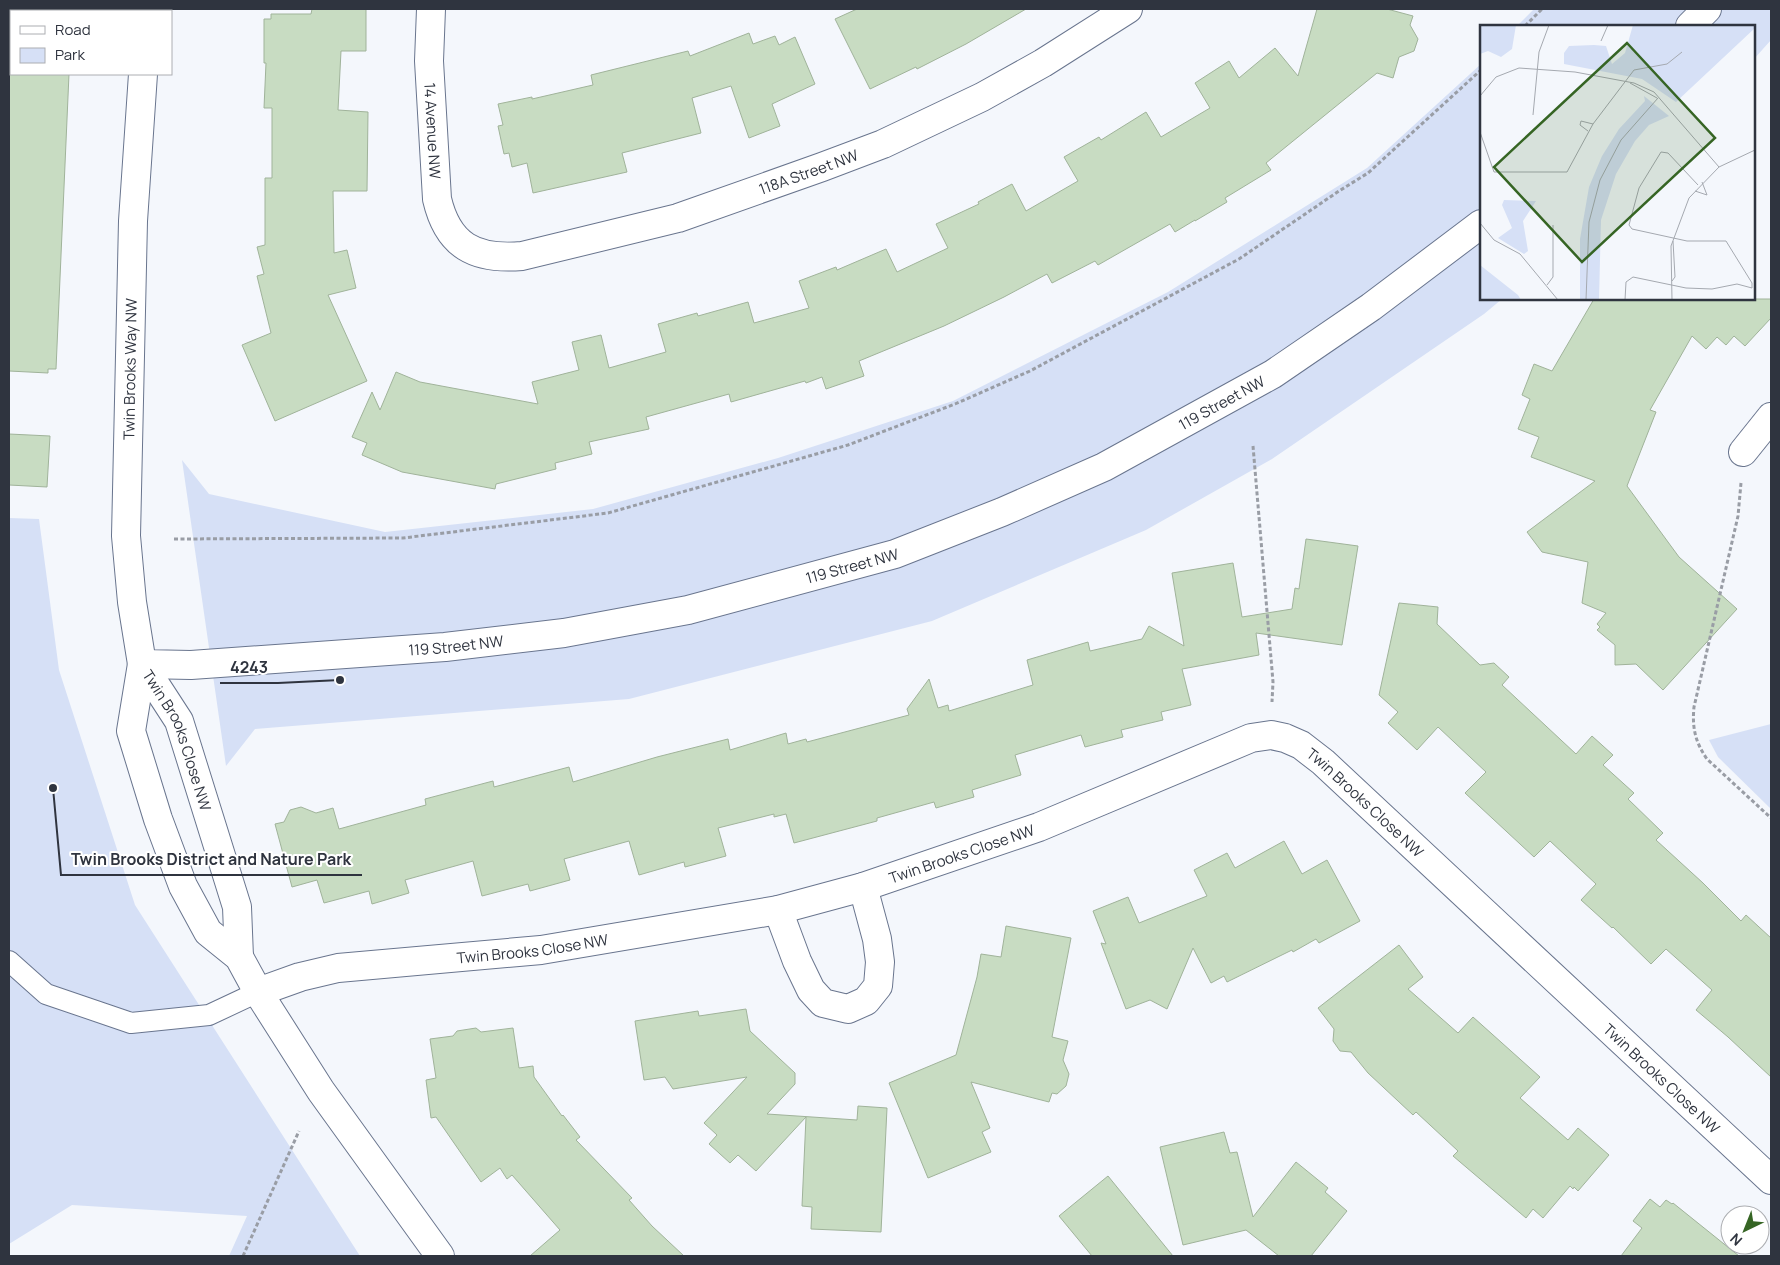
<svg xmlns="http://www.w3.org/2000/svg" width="1780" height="1265" font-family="Manrope,sans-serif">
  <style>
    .green { fill: #d6e0f6 }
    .building { fill: #c8dcc2; stroke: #a0b39a }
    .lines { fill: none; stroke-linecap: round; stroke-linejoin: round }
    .lane-casing { stroke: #69758e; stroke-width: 22 }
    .street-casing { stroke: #69758e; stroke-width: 30 }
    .secondary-casing { stroke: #69758e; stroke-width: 30 }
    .path { stroke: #999da5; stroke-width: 3; stroke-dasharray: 4 2.5; stroke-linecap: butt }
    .lane { stroke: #fff; stroke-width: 20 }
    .street { stroke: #fff; stroke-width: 28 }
    .secondary { stroke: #fff; stroke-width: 28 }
    .labels { text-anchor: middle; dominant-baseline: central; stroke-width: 4; stroke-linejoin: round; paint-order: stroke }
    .street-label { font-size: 15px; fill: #2f343f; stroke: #fff }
    .inset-road { fill: none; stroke: #a5a9b0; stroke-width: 1 }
    .view { fill: #366524; fill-opacity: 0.15; stroke: #366524; stroke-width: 2.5 }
    .inset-edge { fill: none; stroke: #2f343f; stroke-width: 2.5 }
    .leader { fill: none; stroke: #2f343f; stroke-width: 2 }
    .callout-dot { fill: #2f343f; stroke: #fff; stroke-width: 2 }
    .callout-label { font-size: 16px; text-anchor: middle; font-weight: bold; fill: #2f343f; stroke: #fff; stroke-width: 4; stroke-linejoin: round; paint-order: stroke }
  </style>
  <rect width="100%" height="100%" fill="#f4f7fc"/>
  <g class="green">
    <path d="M1534,9H1771V40L1754,59V26H1517Z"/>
    <path d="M1481,64V299H1502L1484,314L1272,459L1146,530L932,621L629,699L255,729L226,766L182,460L209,494L385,532L593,509L778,458L953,401L1168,292L1367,168Z"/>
    <path d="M9,518L39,519L59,670L135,905L360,1256H229L247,1216L72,1205L9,1244Z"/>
    <path d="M1771,724V809L1718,757L1709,740Z"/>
  </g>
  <g class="building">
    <path d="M312,9H366V51H341L338,110L368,112L367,191H333L334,253L347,250L356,288L328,295L367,381L275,421L242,345L271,333L257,276L264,274L257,247L265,245V178H272V108H264L266,63H264V19H271V14H311Z"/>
    <path d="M857,9H1026L966,44L917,69L916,67L870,89L835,19Z"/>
    <path d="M1317,9H1387L1413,16L1410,25L1418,39L1414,51L1399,57L1393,78L1377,73L1266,163L1271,170L1225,198L1227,202L1195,221V220L1175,232L1170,224L1098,265L1095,261L1052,283L1047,274L1004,297L944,326L859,361L864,376L826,389L822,377L806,383L805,381L731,402L729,394L646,417L649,429L589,442L592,454L555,463L556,469L496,484L495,489L402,472L362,455L367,443L352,437L372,392L380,410L396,372L420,382L538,404L532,382L579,370L572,342L601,335L609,368L666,352L658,324L697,313L698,316L748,302L754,323L809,308L799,281L836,267L837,270L886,249L897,272L948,248L936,224L979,204L978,202L1012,184L1026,211L1078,181L1064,157L1099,137L1101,140L1146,112L1161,137L1210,108L1195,83L1229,61L1239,78L1275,48L1298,76Z"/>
    <path d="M749,33L753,44L775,36L779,45L795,37L815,84L772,104L780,126L749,138L731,86L692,98L701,133L622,153L627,172L533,193L527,163L512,167L509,153L504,154L498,126L503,125L498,104L532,97V99L593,85L591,75L688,51L690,56Z"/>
    <path d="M9,74H69L56,369H48V373L9,371Z"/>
    <path d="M1594,299H1771V318L1745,346L1734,336L1726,345L1717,337L1706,349L1692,336L1650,410L1656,412L1627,486L1679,557L1737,609L1663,690L1636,664L1615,665V645L1597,630L1600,627L1597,624L1606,613L1582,603L1588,562L1542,552L1527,532L1595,481L1531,457L1539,437L1518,429L1530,399L1522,395L1534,364L1552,371Z"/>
    <path d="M9,434L50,436L47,487L9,485Z"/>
    <path d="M1306,539L1358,546L1342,645L1256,633L1259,655L1182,669L1191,705L1161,712L1163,720L1121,730L1123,737L1085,747L1081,735L1015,755L1021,775L972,790L974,797L936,808L934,802L877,818V821L794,843L786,814L774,817V814L718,828L726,856L685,867L684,862L639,875L629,841L564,859L570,880L530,891L528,884L482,896L473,861L405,880L409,893L372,904L369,891L324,903L317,880L292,887L275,824L284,822L290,810L301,807L316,813L333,808L339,829L426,805L425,799L493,781L494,787L569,767L573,782L657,757L728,739L730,750L786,733L788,744L806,739L807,742L909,715L907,709L929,679L938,708L948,705L949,711L1033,685L1027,660L1088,642L1090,651L1142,639L1149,626L1184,646L1172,573L1233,563L1242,617L1292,609L1295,588L1299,589Z"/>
    <path d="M1399,603L1438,607L1437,624L1480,665L1494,663L1509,677L1502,685L1576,754L1592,736L1613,755L1603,765L1634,793L1628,799L1663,833L1656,840L1703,883L1741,921L1746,915L1771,938V1077L1728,1037L1696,1010L1712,990L1666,949L1651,964L1613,927L1612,928L1581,900L1596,884L1550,841L1534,857L1465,793L1486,772L1438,727L1417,750L1388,723L1398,712L1379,695Z"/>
    <path d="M1284,841L1302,874L1327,860L1360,921L1319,943L1316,939L1293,952L1292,950L1227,982L1224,976L1211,983L1193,948L1167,1009L1150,1000L1126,1009L1101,943L1106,944L1093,911L1128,897L1139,923L1207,896L1194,870L1227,853L1235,868Z"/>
    <path d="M1006,926L1071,938L1052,1037L1068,1041L1063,1060L1069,1074L1066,1086L1057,1094L1052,1093L1049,1102L971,1082L990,1128L982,1132L991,1152L928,1178L889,1083L956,1055L977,977L981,954L1001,957Z"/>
    <path d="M1399,945L1423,977L1408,989L1458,1033L1473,1017L1540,1077L1520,1098L1568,1140L1578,1128L1609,1155L1578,1191L1574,1187L1573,1189L1570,1186L1543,1218L1533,1209L1526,1218L1453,1156L1458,1151L1416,1112L1413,1115L1368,1073L1351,1052L1340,1051L1333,1041L1334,1029L1318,1008Z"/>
    <path d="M746,1009L750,1031L795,1073V1084L767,1114L857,1120L858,1106L887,1108L881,1232L811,1229L812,1207L802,1206L806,1117L756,1171L738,1155L730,1163L709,1144L717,1135L704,1123L747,1077L673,1089L665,1077L644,1080L635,1021L698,1011L699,1016Z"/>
    <path d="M476,1028L481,1032L513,1028L519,1068L533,1066L534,1077L562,1116L563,1115L580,1137L576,1140L632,1198L629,1200L652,1226L684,1256H530L560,1230L512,1175L507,1179L500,1168L481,1182L436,1117L431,1118L426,1080L436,1078L430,1039L453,1036L457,1031Z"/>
    <path d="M1224,1132L1230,1153L1237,1152L1253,1217L1296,1162L1328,1188L1325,1192L1347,1211L1311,1256H1279L1246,1230L1183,1245L1160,1147Z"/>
    <path d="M1108,1176L1173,1256H1092L1059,1216Z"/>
    <path d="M1650,1199L1660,1207L1666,1200L1672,1204L1673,1203L1739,1256H1621L1642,1228L1633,1221Z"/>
  </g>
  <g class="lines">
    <defs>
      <path id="lane" d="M9,961L46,994L131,1023L209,1015L258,992"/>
      <g id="street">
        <path id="s1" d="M431,9L429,61L437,199C448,246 475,260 522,256L678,218L822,167L883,144L982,97L1043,63L1128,9"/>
        <path d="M1743,452L1771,417"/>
        <path d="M142,664L131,731L158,819L183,886L208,932L239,957L258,992L321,1091L440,1256"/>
        <path id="s2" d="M142,664L179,721L237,907L239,957"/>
        <path d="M778,910L797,961L811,990L823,1003L848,1009L866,1001L878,986L880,962L877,939L863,887"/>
        <path id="s3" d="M258,992L300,977L338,968L541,950L778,910L863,887L1039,827L1251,738L1271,735L1285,738L1301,745L1323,762L1771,1180"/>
      </g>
      <g id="secondary">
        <path d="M148,11V9"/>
        <path d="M1690,26L1707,9"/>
        <path id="s4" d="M143,74L133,221L126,536L132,602L142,664L191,665L445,647L564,633L688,610L895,554L1002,512L1104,467L1273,374L1371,307L1481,224"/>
      </g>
    </defs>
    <use href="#lane" class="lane-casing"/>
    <use href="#street" class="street-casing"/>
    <use href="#secondary" class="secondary-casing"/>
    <g class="path">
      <path d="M1525,26L1542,9"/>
      <path d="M1253,446L1273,682L1272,702"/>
      <path d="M1741,483L1738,516L1694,707C1692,727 1695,742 1707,759L1771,818"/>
      <path d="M174,539L403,538L608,513L848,445L955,404L1030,371L1239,259L1339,191L1368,173L1481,70"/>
      <path d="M243,1256L299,1131"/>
    </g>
    <use href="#lane" class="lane"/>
    <use href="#street" class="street"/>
    <use href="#secondary" class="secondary"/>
  </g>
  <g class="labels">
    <g class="street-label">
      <text stroke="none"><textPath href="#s1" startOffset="122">14 Avenue NW</textPath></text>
      <text stroke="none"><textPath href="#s1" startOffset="604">118A Street NW</textPath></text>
      <text transform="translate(130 369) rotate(-89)">Twin Brooks Way NW</text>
      <text stroke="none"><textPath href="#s4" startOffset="1716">119 Street NW</textPath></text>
      <text stroke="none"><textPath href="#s4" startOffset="1311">119 Street NW</textPath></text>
      <text stroke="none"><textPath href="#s4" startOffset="906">119 Street NW</textPath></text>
      <text stroke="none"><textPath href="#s2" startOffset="85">Twin Brooks Close NW</textPath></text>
      <text stroke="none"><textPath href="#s3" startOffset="1170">Twin Brooks Close NW</textPath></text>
      <text stroke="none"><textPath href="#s3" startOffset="720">Twin Brooks Close NW</textPath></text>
      <text stroke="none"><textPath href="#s3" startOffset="279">Twin Brooks Close NW</textPath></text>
      <text stroke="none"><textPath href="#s3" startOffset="1575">Twin Brooks Close NW</textPath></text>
    </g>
  </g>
  <g transform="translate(1480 25)">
    <rect width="275" height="275" fill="#f4f7fc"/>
    <path d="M0,0H36L32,24L21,32L8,26L0,29ZM153,0H275V3L196,77L162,54L84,39V28L89,21L114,20L126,21L132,39L145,28ZM164,71L189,91L169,100L155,116L136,149L121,195L119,275H100V214L109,162L122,131L139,104L165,76ZM24,175L56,176L43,196L48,226L44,229L18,213L32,203L22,180ZM0,240L38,270L41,275H0Z" fill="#d6e0f6"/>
    <path class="inset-road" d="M121,16L128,0M150,58L177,73M0,71L16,52L39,43L95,47L154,58L174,67L239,142M53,90L59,27L69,0M108,106L100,100L101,96L113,99M0,107L14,147H87L113,99L154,45L187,39L202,27M215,166L227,170L222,157M0,198L14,215L40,229L78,275M192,256L195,252L193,216M67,260L73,252V200M106,275L109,197L120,155L141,115L178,73M145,275L146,257L153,252L206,263L232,264L257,259L272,263V258L246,216H207L152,204L149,200L159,163L181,127L188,128L218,160M192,275L191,221L209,173L239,142L275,125"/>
    <path class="view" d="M147,18L235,113L102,237L14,142Z"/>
    <rect width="275" height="275" class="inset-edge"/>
  </g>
  <path class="leader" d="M340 680L278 683H220M53 788L61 875H362"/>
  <g class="callout-dot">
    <circle cx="340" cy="680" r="5"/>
    <circle cx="53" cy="788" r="5"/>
  </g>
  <g class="callout-label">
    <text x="249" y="673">4243</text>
    <text x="211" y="865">Twin Brooks District and Nature Park</text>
  </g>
  <rect width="1780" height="1265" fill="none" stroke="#2f343f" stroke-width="20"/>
  <rect x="10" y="10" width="162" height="65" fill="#ffffff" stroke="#acaeb2"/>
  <rect x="20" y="26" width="25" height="8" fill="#ffffff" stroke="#acaeb2"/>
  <text x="55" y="35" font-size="15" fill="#2f343f">Road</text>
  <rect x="20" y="48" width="25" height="15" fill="#d6e0f6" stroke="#acaeb2"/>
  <text x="55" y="60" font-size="15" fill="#2f343f">Park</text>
  <g transform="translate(1745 1230) rotate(223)"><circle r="24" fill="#ffffff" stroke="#acaeb2"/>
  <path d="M0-4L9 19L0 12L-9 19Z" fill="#366524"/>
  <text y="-8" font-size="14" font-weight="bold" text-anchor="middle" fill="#2f343f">N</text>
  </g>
</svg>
